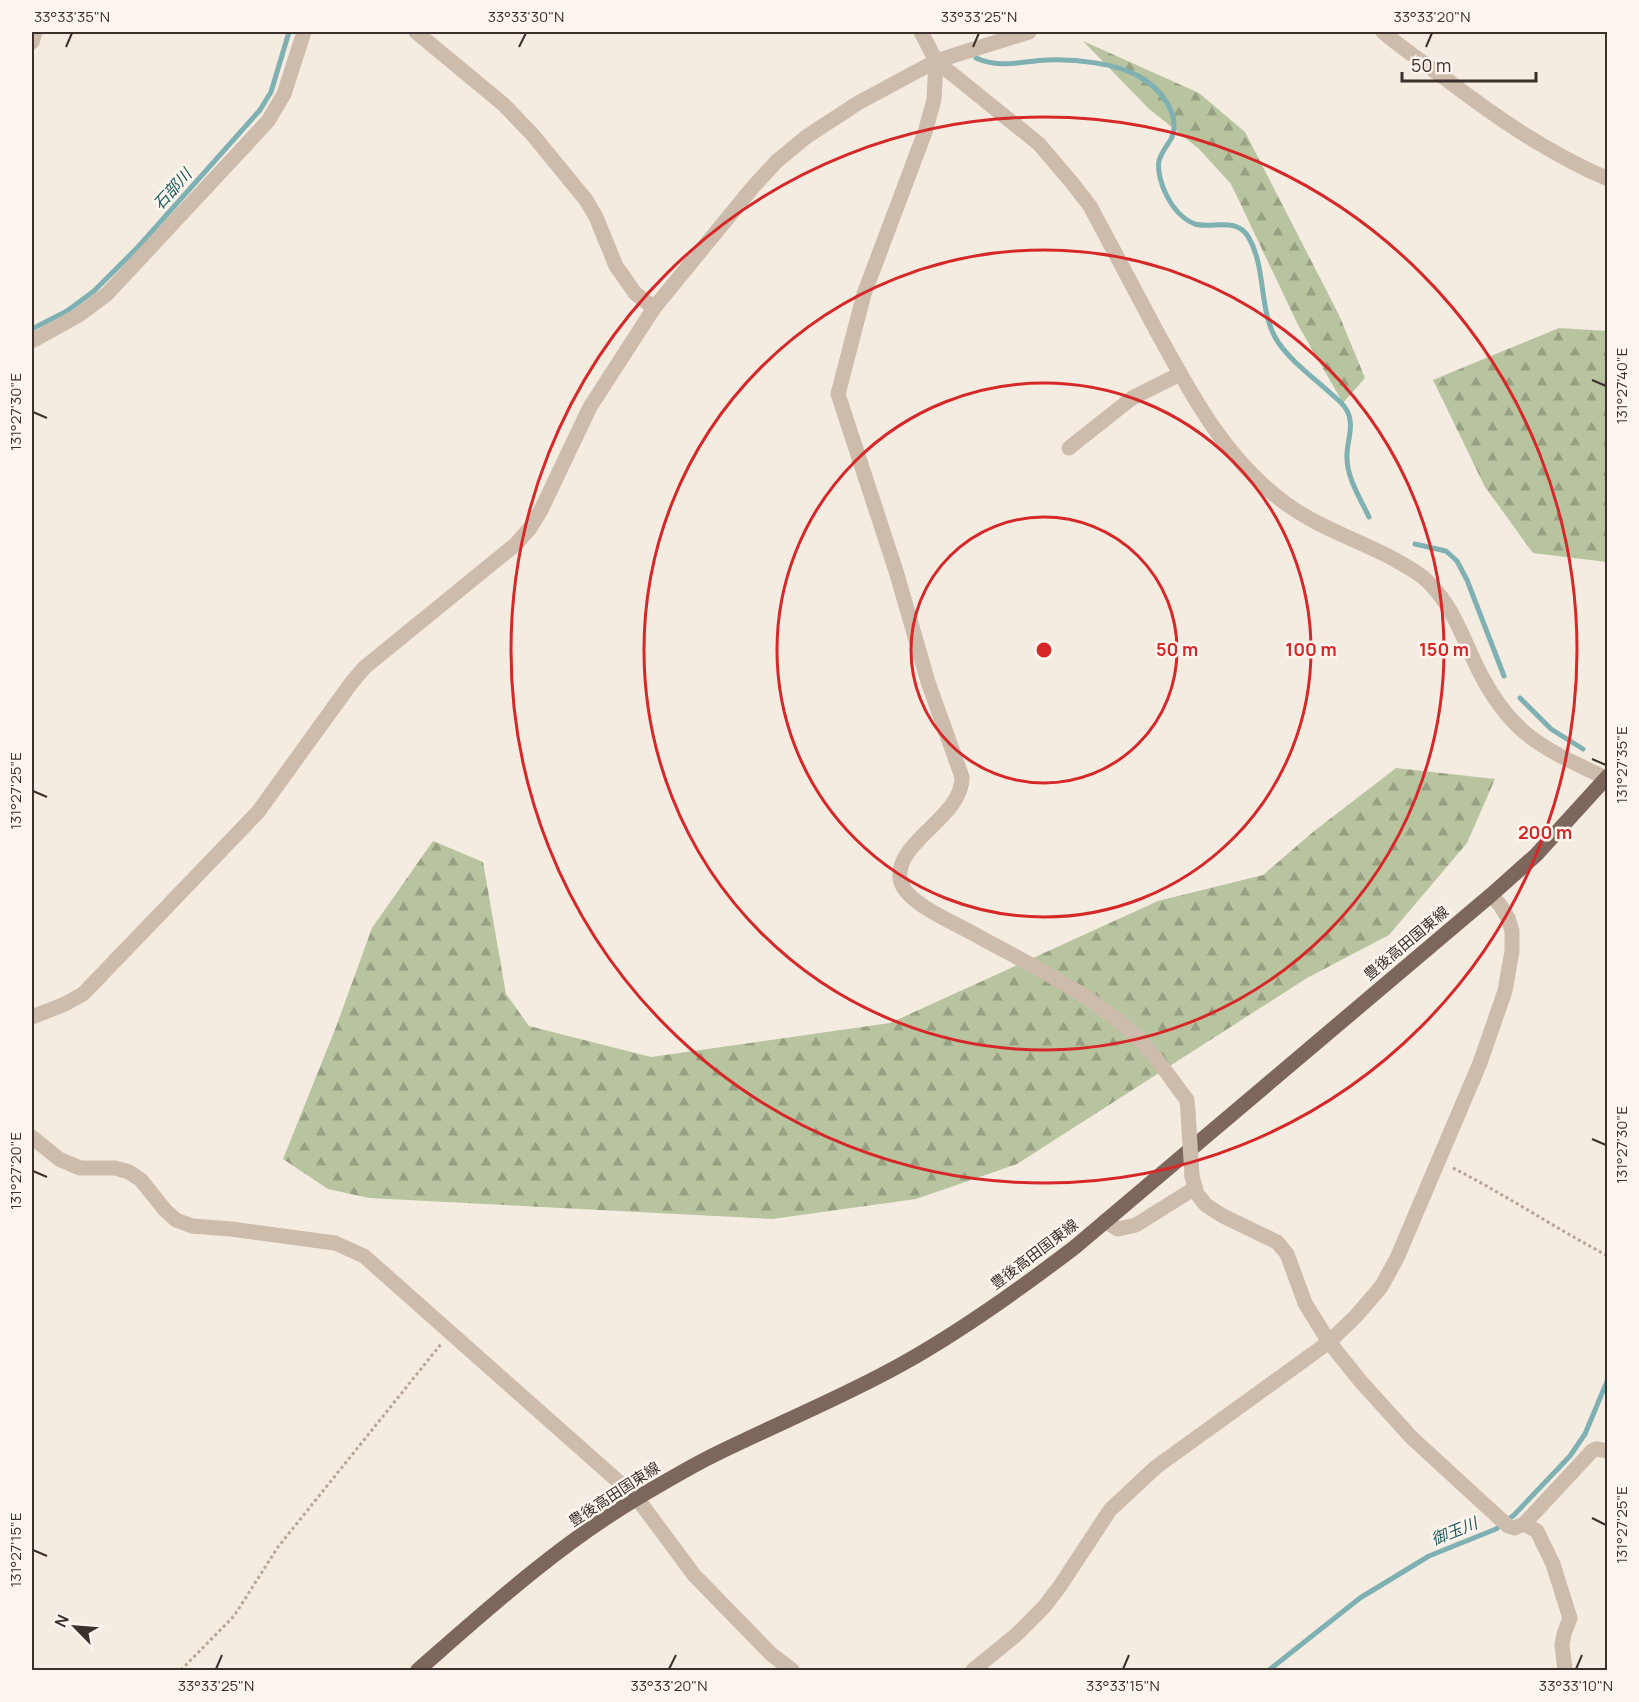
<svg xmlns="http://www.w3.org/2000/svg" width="1639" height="1702" font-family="Manrope,'Noto Sans JP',sans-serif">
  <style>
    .forest { fill: url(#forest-firs) }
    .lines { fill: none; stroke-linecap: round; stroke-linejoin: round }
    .stream { stroke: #7fb0b2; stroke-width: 5 }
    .path { stroke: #b9a596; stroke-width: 3; stroke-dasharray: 3 3; stroke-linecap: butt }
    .minor { stroke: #cdbbac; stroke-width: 15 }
    .major { stroke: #7d675c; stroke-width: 15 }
    .minor-bridge { stroke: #cdbbac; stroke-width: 15 }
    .ticks { fill: none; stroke: #3b302b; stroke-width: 2 }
    .ring { fill: none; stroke: #d62828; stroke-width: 3 }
    .labels { text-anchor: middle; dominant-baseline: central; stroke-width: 5; stroke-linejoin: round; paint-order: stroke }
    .street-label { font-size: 15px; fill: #3b302b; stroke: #fbf5ee }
    .water-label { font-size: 16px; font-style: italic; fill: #1f5a5e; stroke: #fbf5ee }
    .centre { fill: #d62828; stroke: #fbf5ee; stroke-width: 3 }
    .ring-label { font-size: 18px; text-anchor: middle; font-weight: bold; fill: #d62828; stroke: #fbf5ee; stroke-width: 5; stroke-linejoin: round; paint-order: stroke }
    .neatline { fill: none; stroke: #3b302b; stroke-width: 2 }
    .ticks-label { font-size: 15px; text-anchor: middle; fill: #3b302b }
  </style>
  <defs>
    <pattern id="forest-firs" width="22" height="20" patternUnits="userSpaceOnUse" patternTransform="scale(1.5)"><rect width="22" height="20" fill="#b8c4a0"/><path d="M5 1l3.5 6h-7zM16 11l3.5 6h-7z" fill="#97a083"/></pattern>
  </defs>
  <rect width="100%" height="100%" fill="#f4ebe1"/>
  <g class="forest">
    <path d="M1083,41L1199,93L1245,132L1339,315L1365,378L1343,403L1298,325L1231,184L1199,149L1148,108Z"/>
    <path d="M1559,328L1607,331V562L1533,553L1485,487L1433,380Z"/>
    <path d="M1396,768L1495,779L1467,843L1389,935L1307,978L1017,1164L916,1199L772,1219L369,1198L328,1189L283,1159L336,1027L372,928L433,841L483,862L506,994L529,1026L651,1057L890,1023L1158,901L1263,875L1313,832Z"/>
  </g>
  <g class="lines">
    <g class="stream">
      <path d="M976,58C1000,69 1023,61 1047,60C1075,59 1117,63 1140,77C1159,88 1181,113 1172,137C1168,145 1161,152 1159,161C1157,171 1162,187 1167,196C1173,208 1182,219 1195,224C1212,229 1237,216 1249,238C1267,270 1258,312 1278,342C1291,361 1310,375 1327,390C1333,396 1342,402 1346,409C1356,425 1346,442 1347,458C1347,478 1361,500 1369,517"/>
      <path d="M32,329L67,311L94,291L138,247L260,110L271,92L289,32"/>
      <path d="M1415,544L1446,551L1457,561L1467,580L1504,676"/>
      <path d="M1520,698L1551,729L1583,749"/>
      <path d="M1269,1670L1360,1598L1429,1556L1496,1529L1514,1515L1570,1456L1585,1434L1608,1379"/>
    </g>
    <g class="path">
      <path d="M1453,1168C1506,1195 1555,1228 1608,1256"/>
      <path d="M181,1670L234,1616L278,1547L441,1344"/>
    </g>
    <g class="minor">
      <path d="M416,32L503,104L532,134L586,200L596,217L616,266L635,293L654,308"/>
      <path d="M921,32L936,61L1039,144L1073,184L1090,206C1112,248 1134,289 1156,330C1191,394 1225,459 1285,503C1316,526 1355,539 1390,557C1401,563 1414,570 1424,578C1455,606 1463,641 1481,675C1514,738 1547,750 1608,779"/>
      <path d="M1383,32C1403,49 1425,64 1446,79C1497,118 1548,153 1608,179"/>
      <path d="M32,42L35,32"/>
      <path d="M936,61L934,100L925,132L864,294L838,394L896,571L928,682L962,777C963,817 896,841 900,878C902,902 955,923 974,934C1030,965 1093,994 1139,1039C1157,1056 1171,1080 1187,1100L1188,1112"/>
      <path d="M32,341L79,315L107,294L268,121L284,94L304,32"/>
      <path d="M1069,448L1132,398L1180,374"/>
      <path d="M32,1017L65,1004L83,994L258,812L352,682L365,667L516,544L530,528L541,510L590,407L654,308L753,187L777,161L806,137L858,103L936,61L1029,32"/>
      <path d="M32,1137L59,1159L80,1168H115L129,1172L141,1180L165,1210L176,1220L192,1226L231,1229L335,1243L364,1256L637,1498L694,1575L771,1654L792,1670"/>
      <path d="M1192,1176L1197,1194L1206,1205L1223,1216L1277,1242L1287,1254L1305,1303L1329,1342L1362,1383L1412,1438L1508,1526L1514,1528L1524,1524L1537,1531L1553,1564L1570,1618L1564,1634L1562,1645L1565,1670"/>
      <path d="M1105,1221L1118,1229L1136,1225L1195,1188"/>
      <path d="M1524,1524L1592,1451L1596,1449L1608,1451"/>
      <path d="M973,1670L1016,1635L1044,1607L1060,1586L1110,1510L1156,1467L1329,1342L1356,1316L1381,1287L1397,1258L1480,1063L1505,991L1512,951V931L1508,918L1500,905L1491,895"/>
    </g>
    <path class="major" d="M418,1670C488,1609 558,1545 639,1497C665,1482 691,1466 718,1453C779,1423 843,1397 902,1364C963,1330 1020,1289 1075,1247L1491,895L1536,855L1608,776"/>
    <path class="minor-bridge" d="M1188,1112L1192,1176"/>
  </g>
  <path class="ticks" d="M66,47L72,33M519,47L526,33M973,47L979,33M1426,47L1432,33M1592,380L1606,386M33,412L47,418M1592,759L1606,765M33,791L47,797M1592,1139L1606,1145M33,1171L47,1177M1592,1518L1606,1525M33,1550L47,1556M216,1669L222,1655M669,1669L676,1655M1123,1669L1129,1655M1576,1669L1582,1655"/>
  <g class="ring">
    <circle cx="1044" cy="650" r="133"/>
    <circle cx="1044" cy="650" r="267"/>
    <circle cx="1044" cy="650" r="400"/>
    <circle cx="1044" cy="650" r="533"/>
  </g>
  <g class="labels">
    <g class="street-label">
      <text transform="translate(1406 943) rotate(-40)">豊後高田国東線</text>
      <text transform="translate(1034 1254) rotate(-37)">豊後高田国東線</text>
      <text transform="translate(614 1494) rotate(-33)">豊後高田国東線</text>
    </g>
    <g class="water-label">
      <text transform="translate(172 189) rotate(-48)">石部川</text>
      <text transform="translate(1454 1531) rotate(-22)">御玉川</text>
    </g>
  </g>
  <circle cx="1044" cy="650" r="9" class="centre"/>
  <g class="ring-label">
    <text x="1177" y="656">50 m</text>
    <text x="1311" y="656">100 m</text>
    <text x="1444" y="656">150 m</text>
    <text x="1545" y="839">200 m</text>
  </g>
  <rect width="1639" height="1702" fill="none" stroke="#fbf5ee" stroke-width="66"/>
  <g transform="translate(75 1627) rotate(295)" stroke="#fbf5ee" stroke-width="4.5" paint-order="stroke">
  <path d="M0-4.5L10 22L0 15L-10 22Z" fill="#3b302b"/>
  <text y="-9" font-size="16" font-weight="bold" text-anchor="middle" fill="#3b302b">N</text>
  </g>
  <path d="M1402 72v9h134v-9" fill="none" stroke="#3b302b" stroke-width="3"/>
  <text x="1411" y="72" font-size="18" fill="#3b302b" stroke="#fbf5ee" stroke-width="4.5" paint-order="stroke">50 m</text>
  <rect x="33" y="33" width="1573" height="1636" class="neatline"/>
  <g class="ticks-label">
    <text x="72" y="22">33°33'35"N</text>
    <text x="526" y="22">33°33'30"N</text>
    <text x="979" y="22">33°33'25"N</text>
    <text x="1432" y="22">33°33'20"N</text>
    <text transform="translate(1622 386) rotate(-90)" y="5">131°27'40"E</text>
    <text transform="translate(16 412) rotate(-90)" y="5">131°27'30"E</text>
    <text transform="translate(1622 765) rotate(-90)" y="5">131°27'35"E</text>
    <text transform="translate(16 791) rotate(-90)" y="5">131°27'25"E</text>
    <text transform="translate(1622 1145) rotate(-90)" y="5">131°27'30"E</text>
    <text transform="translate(16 1171) rotate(-90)" y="5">131°27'20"E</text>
    <text transform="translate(1622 1525) rotate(-90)" y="5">131°27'25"E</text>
    <text transform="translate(16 1550) rotate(-90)" y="5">131°27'15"E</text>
    <text x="216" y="1691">33°33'25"N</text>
    <text x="669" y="1691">33°33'20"N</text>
    <text x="1123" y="1691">33°33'15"N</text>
    <text x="1576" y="1691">33°33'10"N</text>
  </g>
</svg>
